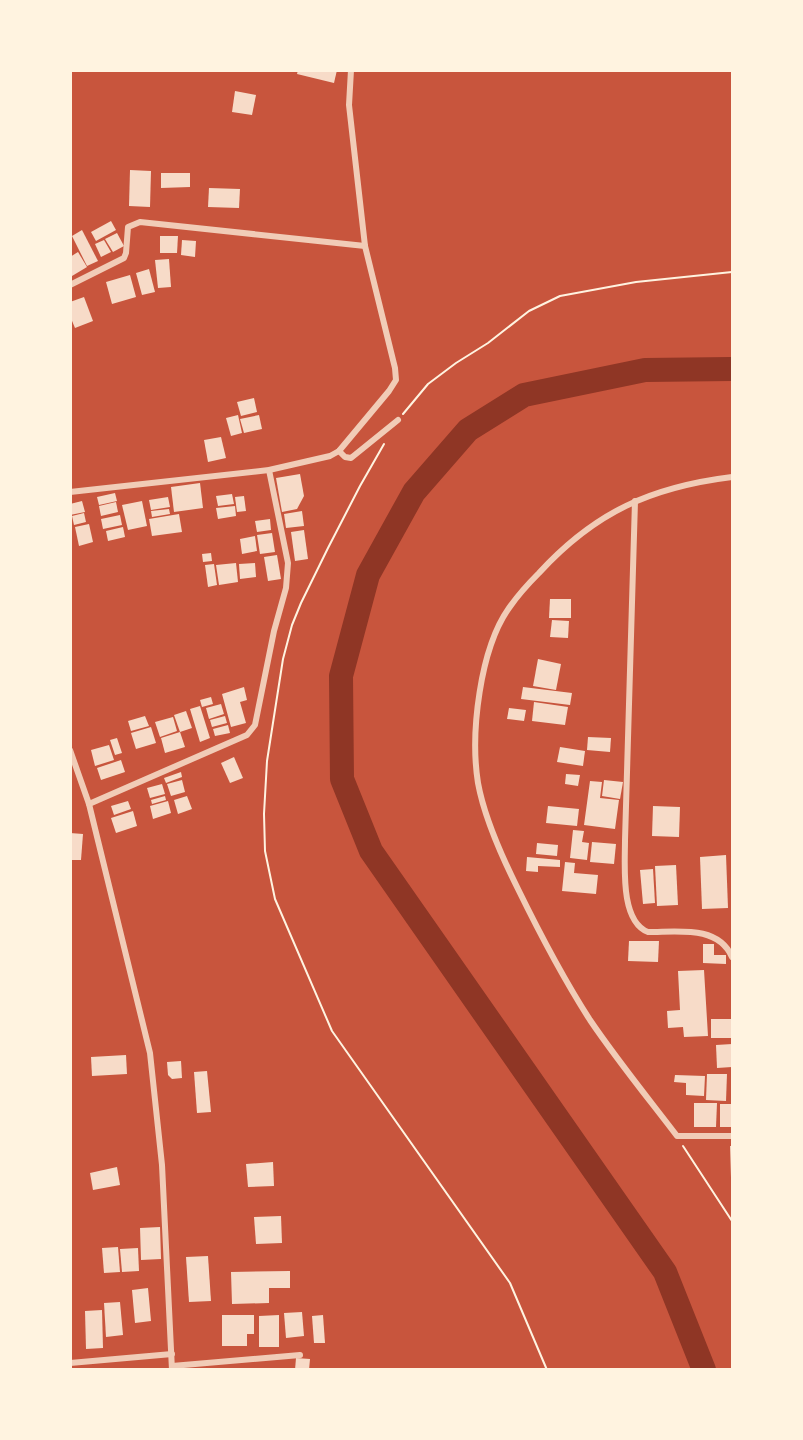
<svg xmlns="http://www.w3.org/2000/svg" width="803" height="1440" font-family="'Asap Condensed',sans-serif">
  <style>
    .lines { fill: none; stroke-linecap: round; stroke-linejoin: round }
    .river { stroke: #8f3625; stroke-width: 24 }
    .building { fill: #f7dbc8 }
    .path { stroke: #fff3e0; stroke-width: 2 }
    .minor { stroke: #f1ccb7; stroke-width: 6 }
  </style>
  <rect width="100%" height="100%" fill="#c8553d"/>
  <g class="lines">
    <path class="river" d="M704,1370L665,1272L371,851L342,779L341,676L368,575L414,492L468,430L524,395L645,370L732,369"/>
  </g>
  <g class="building">
    <path d="M298,70H337L334,83L297,74Z"/>
    <path d="M235,91L256,95L252,115L232,112Z"/>
    <path d="M130,170L151,171L150,207L129,206Z"/>
    <path d="M161,173H190V187L161,188Z"/>
    <path d="M209,188L240,189L239,208L208,207Z"/>
    <path d="M111,221L116,230L96,241L91,232Z"/>
    <path d="M82,230L98,261L87,266L72,236Z"/>
    <path d="M117,233L124,246L113,252L105,239Z"/>
    <path d="M160,236H178L177,253H160Z"/>
    <path d="M104,240L111,252L101,257L95,244Z"/>
    <path d="M182,240L196,241L195,257L181,255Z"/>
    <path d="M78,252L87,267L72,276L70,257Z"/>
    <path d="M169,259L171,287L158,288L155,260Z"/>
    <path d="M149,269L155,292L142,295L136,273Z"/>
    <path d="M130,275L136,297L112,304L106,282Z"/>
    <path d="M84,297L93,321L75,328L70,316V302Z"/>
    <path d="M254,398L257,412L241,416L237,402Z"/>
    <path d="M238,415L242,433L231,436L226,418Z"/>
    <path d="M259,415L262,429L244,433L240,419Z"/>
    <path d="M221,437L226,458L208,462L204,440Z"/>
    <path d="M300,474L304,496L297,509L282,512L276,478Z"/>
    <path d="M200,483L203,508L174,512L171,487Z"/>
    <path d="M115,493L117,501L99,505L97,497Z"/>
    <path d="M232,494L234,504L218,506L216,496Z"/>
    <path d="M244,496L246,511L237,512L235,497Z"/>
    <path d="M168,497L170,507L151,510L149,500Z"/>
    <path d="M82,501L85,512L70,515V504Z"/>
    <path d="M142,501L147,526L128,530L122,505Z"/>
    <path d="M116,502L118,512L101,516L99,506Z"/>
    <path d="M235,506L236,516L218,519L216,508Z"/>
    <path d="M169,509L170,514L152,517L151,511Z"/>
    <path d="M302,511L304,526L286,528L284,514Z"/>
    <path d="M84,513L86,522L74,525L72,516Z"/>
    <path d="M179,514L182,532L152,536L149,519Z"/>
    <path d="M120,515L122,525L103,529L101,519Z"/>
    <path d="M270,519L271,530L257,532L255,521Z"/>
    <path d="M89,524L93,542L79,546L75,527Z"/>
    <path d="M123,527L125,537L108,541L106,531Z"/>
    <path d="M304,530L308,559L295,561L291,532Z"/>
    <path d="M272,533L275,552L260,554L257,535Z"/>
    <path d="M255,536L257,551L242,554L240,539Z"/>
    <path d="M211,553L212,561L203,562L202,554Z"/>
    <path d="M277,555L281,579L268,581L264,557Z"/>
    <path d="M236,563L238,582L219,585L216,565Z"/>
    <path d="M255,563L256,577L240,579L239,564Z"/>
    <path d="M214,564L217,585L208,587L205,565Z"/>
    <path d="M550,599H571V618H549Z"/>
    <path d="M552,620L569,621L568,638L550,637Z"/>
    <path d="M538,659L561,664L556,690L533,686Z"/>
    <path d="M244,687L247,700L240,702L246,723L231,727L222,694Z"/>
    <path d="M523,687L572,693L570,705L521,699Z"/>
    <path d="M211,697L213,704L202,707L200,700Z"/>
    <path d="M534,702L568,707L565,725L532,721Z"/>
    <path d="M221,704L224,714L209,719L206,708Z"/>
    <path d="M200,706L210,738L200,742L190,709Z"/>
    <path d="M509,708L526,710L524,721L507,719Z"/>
    <path d="M186,711L192,728L180,732L174,715Z"/>
    <path d="M145,716L149,726L131,731L128,721Z"/>
    <path d="M225,716L227,723L212,727L210,720Z"/>
    <path d="M173,717L177,731L160,737L155,722Z"/>
    <path d="M228,725L230,733L215,736L213,729Z"/>
    <path d="M151,727L156,743L136,749L131,733Z"/>
    <path d="M180,732L185,747L165,753L161,738Z"/>
    <path d="M588,737L611,738L610,752L587,750Z"/>
    <path d="M117,738L122,753L115,755L110,740Z"/>
    <path d="M109,745L114,760L95,766L91,750Z"/>
    <path d="M560,747L585,751L583,766L557,762Z"/>
    <path d="M234,757L243,778L230,783L221,763Z"/>
    <path d="M121,760L125,772L101,780L97,768Z"/>
    <path d="M181,772L182,777L166,783L164,778Z"/>
    <path d="M566,774L580,775L578,786L565,784Z"/>
    <path d="M182,780L185,792L171,796L167,784Z"/>
    <path d="M604,780L623,782L620,799L602,796Z"/>
    <path d="M590,781L602,782L600,798L619,800L615,829L584,825Z"/>
    <path d="M162,784L165,794L150,798L147,788Z"/>
    <path d="M165,796L166,800L152,804L151,800Z"/>
    <path d="M187,796L192,809L178,814L174,800Z"/>
    <path d="M128,801L131,809L114,815L111,806Z"/>
    <path d="M168,801L171,813L153,819L150,806Z"/>
    <path d="M548,806L579,809L577,826L546,823Z"/>
    <path d="M653,806L680,807L679,837L652,836Z"/>
    <path d="M133,811L137,826L116,833L111,818Z"/>
    <path d="M573,830L584,831L582,842L589,843L587,860L570,858Z"/>
    <path d="M70,833L83,834L81,860H70Z"/>
    <path d="M592,842L616,844L614,864L590,862Z"/>
    <path d="M537,843L558,845L557,856L536,854Z"/>
    <path d="M726,855L728,908L702,909L700,857Z"/>
    <path d="M527,857L560,860V867L538,866V872L526,871Z"/>
    <path d="M565,862L575,863L574,873L598,875L596,894L562,891Z"/>
    <path d="M676,865L678,905L657,906L655,866Z"/>
    <path d="M653,869L655,903L643,904L640,870Z"/>
    <path d="M629,941H659L658,962L628,961Z"/>
    <path d="M703,944H714V955H726V964L703,963Z"/>
    <path d="M704,970L708,1036L684,1037L683,1027L668,1028L667,1011L680,1010L678,971Z"/>
    <rect x="711" y="1019" width="21" height="19"/>
    <path d="M732,1044V1067L717,1068L716,1045Z"/>
    <path d="M126,1055L127,1074L92,1076L91,1057Z"/>
    <path d="M181,1061L182,1078L172,1079L168,1075L167,1062Z"/>
    <path d="M207,1071L211,1112L197,1113L194,1072Z"/>
    <path d="M707,1074H727L726,1101L706,1100Z"/>
    <path d="M675,1075L705,1076L704,1096L686,1095V1083L674,1082Z"/>
    <path d="M694,1103H717L716,1127H694Z"/>
    <rect x="720" y="1104" width="12" height="23"/>
    <path d="M730,1146H732V1178H731Z"/>
    <path d="M273,1162L274,1186L248,1187L246,1164Z"/>
    <path d="M117,1167L120,1185L93,1190L90,1173Z"/>
    <path d="M281,1216L282,1243L256,1244L254,1217Z"/>
    <path d="M160,1227L161,1259L141,1260L140,1228Z"/>
    <path d="M118,1247L120,1272L104,1273L102,1248Z"/>
    <path d="M138,1248L139,1271L122,1272L120,1249Z"/>
    <path d="M208,1256L211,1301L189,1302L186,1257Z"/>
    <path d="M290,1271V1288H269V1303L232,1304L231,1272Z"/>
    <path d="M148,1288L151,1321L135,1323L132,1290Z"/>
    <path d="M120,1302L123,1335L106,1337L104,1303Z"/>
    <path d="M102,1310L103,1348L86,1349L85,1311Z"/>
    <path d="M302,1312L304,1336L286,1338L284,1313Z"/>
    <path d="M222,1315H254V1334H247V1346H222Z"/>
    <path d="M279,1315V1347H259V1316Z"/>
    <path d="M323,1315L325,1343H314L312,1316Z"/>
    <path d="M296,1358L310,1359L309,1370H295Z"/>
  </g>
  <g class="lines">
    <g class="path">
      <path d="M403,414L428,384L456,363L488,343L529,311L560,296L636,282L732,272"/>
      <path d="M384,444L360,486L328,548L301,603L292,625L283,659L267,761L264,814L265,851L275,899L332,1031L510,1283L547,1370"/>
      <path d="M683,1146L732,1221"/>
    </g>
    <g class="minor">
      <path d="M70,285L124,258L126,253L128,227L140,222L365,246"/>
      <path d="M339,451L345,457L351,458L398,420"/>
      <path d="M732,477C651,487 595,512 539,573C528,584 518,595 509,608C480,649 470,733 478,783C484,816 503,859 518,889C540,934 563,978 590,1020C617,1060 648,1098 677,1136H732"/>
      <path d="M70,492L269,470L330,456L339,451L389,391L396,380L395,368L365,246L349,105L351,70"/>
      <path d="M635,501L625,840C625,866 620,921 648,932C678,932 718,925 732,957"/>
      <path d="M70,750L89,804L150,1053L162,1165L172,1370"/>
      <path d="M89,804L247,735L255,725L274,631L286,588L288,563L269,470"/>
      <path d="M70,1363L172,1354"/>
      <path d="M172,1366L300,1355"/>
    </g>
  </g>
  <rect width="803" height="1440" fill="none" stroke="#fff3e0" stroke-width="144"/>
</svg>
